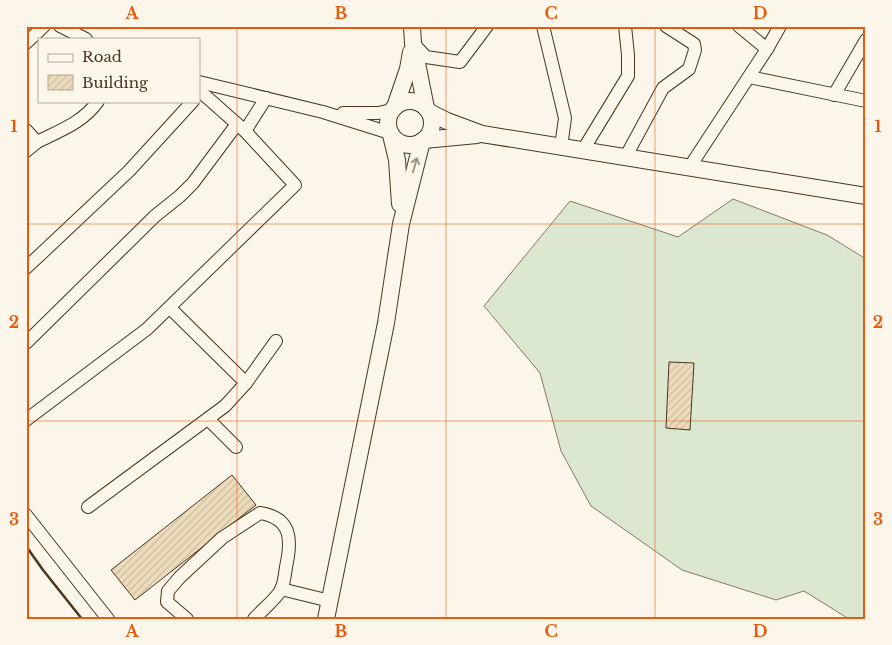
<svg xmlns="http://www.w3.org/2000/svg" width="892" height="645" font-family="'Libre Baskerville',serif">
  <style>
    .pitch { fill: #dce7d0; stroke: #887966 }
    .building { fill: url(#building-hatch); stroke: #4a3520 }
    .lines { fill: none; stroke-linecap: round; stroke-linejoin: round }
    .minor-casing { stroke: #4a3520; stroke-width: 14 }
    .major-casing { stroke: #4a3520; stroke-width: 18 }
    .minor { stroke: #fbf6e9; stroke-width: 12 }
    .major { stroke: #fbf6e9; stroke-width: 16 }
    .wall { stroke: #4a3520; stroke-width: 2.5 }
    .oneway { stroke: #a29684 }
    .grid { fill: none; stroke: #e8590c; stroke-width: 1; stroke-opacity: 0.55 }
    .neatline { fill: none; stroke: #e8590c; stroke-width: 2 }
    .grid-label { font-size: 16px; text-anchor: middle; font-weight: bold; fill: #e8590c }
  </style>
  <defs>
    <pattern id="building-hatch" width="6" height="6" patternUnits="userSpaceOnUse" patternTransform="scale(1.25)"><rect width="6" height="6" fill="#ecdcbc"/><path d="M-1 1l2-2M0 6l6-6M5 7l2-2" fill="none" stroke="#ccbda1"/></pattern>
  </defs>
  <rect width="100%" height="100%" fill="#fbf6e9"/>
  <path class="pitch" d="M733,199L827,235L866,259V619H849L804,591L776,600L682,570L591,506L561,451L540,373L484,306L570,201L678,237Z"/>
  <g class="building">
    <path d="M669,362L694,363L690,430L666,428Z"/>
    <path d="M232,475L256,505L135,600L111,570Z"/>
  </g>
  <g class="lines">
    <defs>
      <g id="minor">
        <path d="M60,26L86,39"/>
        <path d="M543,26L565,118L561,147"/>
        <path d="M739,26L767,49"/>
        <path d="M26,43L44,26"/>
        <path d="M413,43L426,57L460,62L487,26"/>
        <path d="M749,77L866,101"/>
        <path d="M199,82L323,112L390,133"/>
        <path d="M834,95L866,40"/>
        <path d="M343,113H378L392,110"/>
        <path d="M26,130L37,142C59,131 84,122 98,101"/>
        <path d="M245,131L266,98"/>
        <path d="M583,150L628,76V55L625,26"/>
        <path d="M26,151L37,142"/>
        <path d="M625,158L663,88L689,69L695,50L694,44L666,26"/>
        <path d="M689,168L767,49L780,26"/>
        <path d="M26,268L129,171L193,101"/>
        <path d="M170,308L246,383"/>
        <path d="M26,343L155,216L180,196L193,183L237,124"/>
        <path d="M208,419L236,447"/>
        <path d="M26,420L147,329L295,185L245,131L201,92"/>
        <path d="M88,507L225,406L246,383L276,341"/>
        <path d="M26,515L108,619"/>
        <path d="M281,589L330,601"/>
        <path d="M187,619L167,602L168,591L180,577L222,538L260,513C292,518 292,540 286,567C285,574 284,584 281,590C275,600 262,610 254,619"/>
      </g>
      <g id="major">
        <path d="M412,26L413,43L426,108"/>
        <circle cx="410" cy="123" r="22"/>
        <path d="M395,107L408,69L411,52"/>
        <path d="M429,112L447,121L482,134L866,196"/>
        <path d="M391,135L397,160L400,204"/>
        <path d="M424,140L477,135"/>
        <path d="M326,619L386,323L401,224L422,141"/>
      </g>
    </defs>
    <use href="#minor" class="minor-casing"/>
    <use href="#major" class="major-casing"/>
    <use href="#minor" class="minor"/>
    <use href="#major" class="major"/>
    <path class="wall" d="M26,546L43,570L82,619"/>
  </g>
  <defs><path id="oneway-shaft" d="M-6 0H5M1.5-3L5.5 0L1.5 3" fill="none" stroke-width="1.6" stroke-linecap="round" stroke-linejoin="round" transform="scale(1.25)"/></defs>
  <use class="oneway" href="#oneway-shaft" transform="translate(415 165) rotate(-74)"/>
  <path class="grid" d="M237,26V619M446,26V619M655,26V619M26,224H866M26,421H866"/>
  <rect width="892" height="645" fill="none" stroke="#fbf6e9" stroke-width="55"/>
  <rect x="38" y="38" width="162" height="65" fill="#fbf6e9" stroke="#b4a999"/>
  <rect x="48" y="54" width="25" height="8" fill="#fbf6e9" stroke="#b4a999"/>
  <text x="82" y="62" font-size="15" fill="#4a3520">Road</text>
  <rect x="48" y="75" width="25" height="15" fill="url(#building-hatch)" stroke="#b4a999"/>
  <text x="82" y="88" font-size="15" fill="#4a3520">Building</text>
  <rect x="28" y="28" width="836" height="590" class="neatline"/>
  <g class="grid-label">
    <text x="132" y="19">A</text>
    <text x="341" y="19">B</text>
    <text x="551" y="19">C</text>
    <text x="760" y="19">D</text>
    <text x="14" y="132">1</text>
    <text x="878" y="132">1</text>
    <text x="14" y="328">2</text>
    <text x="878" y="328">2</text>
    <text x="14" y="525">3</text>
    <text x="878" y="525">3</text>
    <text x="132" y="637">A</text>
    <text x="341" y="637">B</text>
    <text x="551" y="637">C</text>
    <text x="760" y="637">D</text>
  </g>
</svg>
